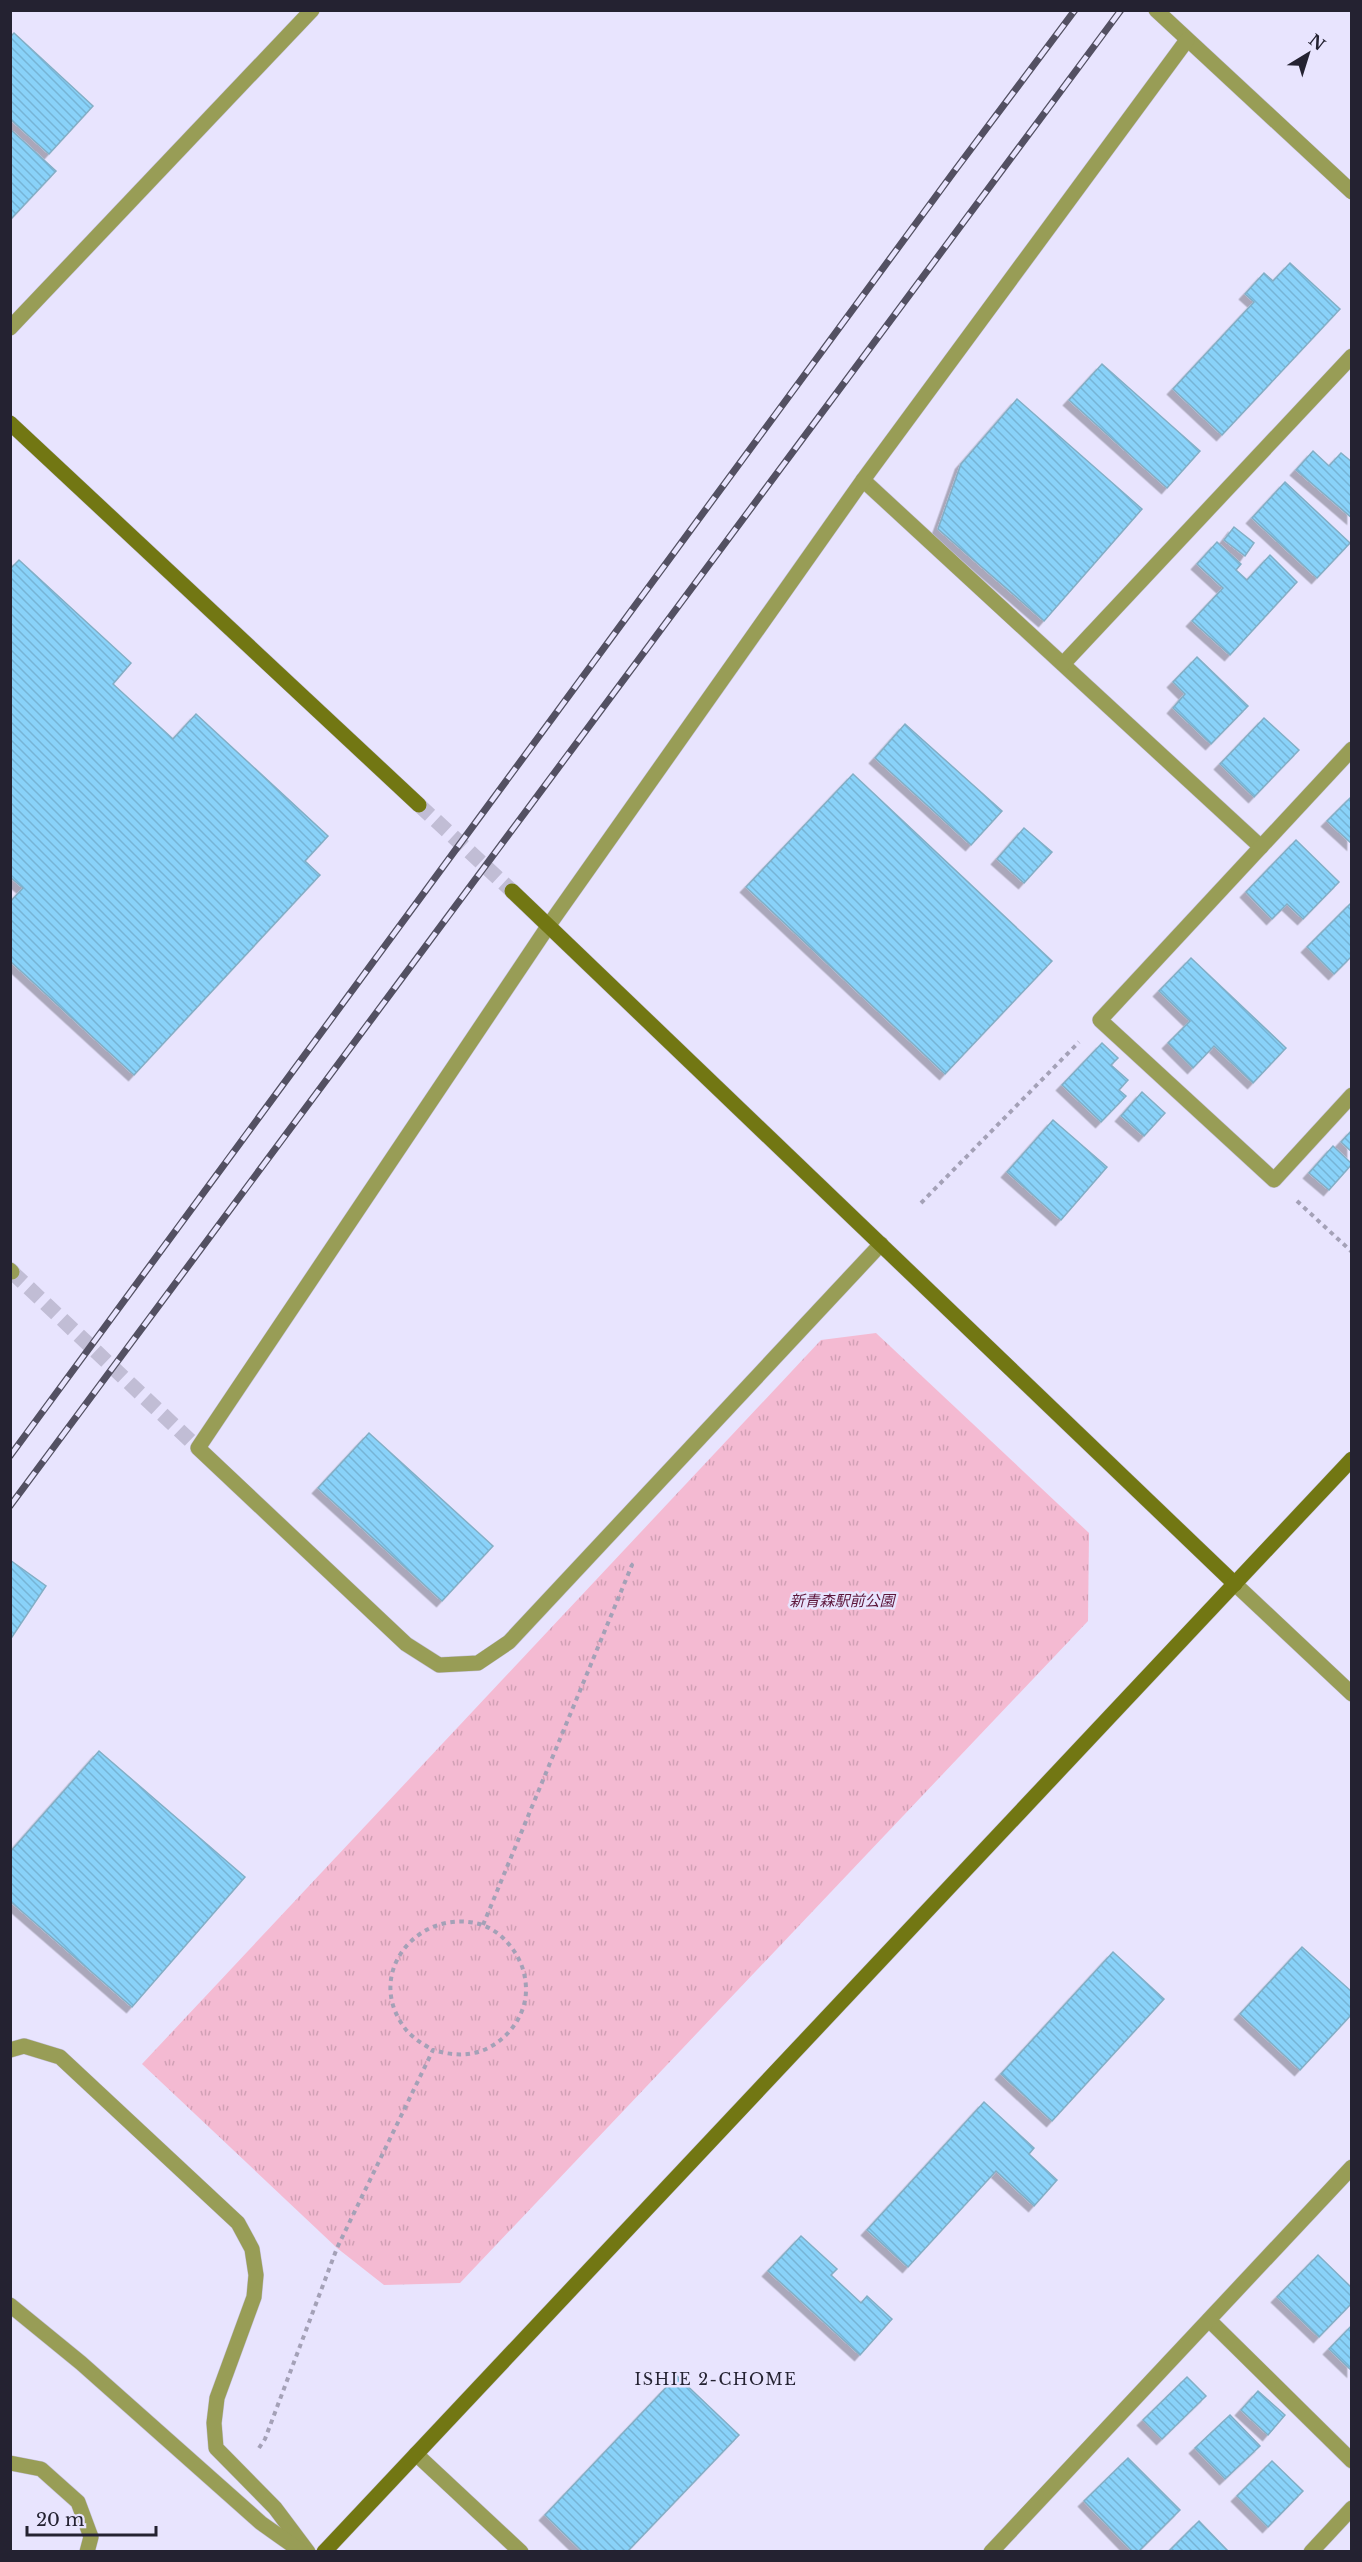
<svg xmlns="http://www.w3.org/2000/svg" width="1362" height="2562" font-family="'Libre Baskerville','Noto Sans JP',serif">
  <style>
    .grass { fill: url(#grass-tufts) }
    .building { fill: url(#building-back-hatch); stroke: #83aec5; stroke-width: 1.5; filter: url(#shadow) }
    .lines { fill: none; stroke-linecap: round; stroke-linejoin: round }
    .street-tunnel { stroke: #c1bdd5; stroke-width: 15; stroke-dasharray: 15 8; stroke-linecap: butt }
    .secondary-tunnel { stroke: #c1bdd5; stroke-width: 15; stroke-dasharray: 15 8; stroke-linecap: butt }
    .street-casing { stroke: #c5c1d9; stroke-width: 16 }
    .secondary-casing { stroke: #c5c1d9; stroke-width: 16 }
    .path { stroke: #a4a1b7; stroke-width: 4; stroke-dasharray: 4.5 4.5; stroke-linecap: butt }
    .street { stroke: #989d56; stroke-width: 15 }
    .secondary { stroke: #727713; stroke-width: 15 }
    .rail-casing { stroke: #535062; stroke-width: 7 }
    .rail { stroke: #e8e4fe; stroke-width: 4.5; stroke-dasharray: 14; stroke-linecap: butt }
    .labels { text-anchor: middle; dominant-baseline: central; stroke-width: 5; stroke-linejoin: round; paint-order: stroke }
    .park-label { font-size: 15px; font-style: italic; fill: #5c163b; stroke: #e8e4fe }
    .neighbourhood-label { font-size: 16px; letter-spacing: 1.5px; fill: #242231; stroke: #e8e4fe }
  </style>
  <defs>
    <pattern id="grass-tufts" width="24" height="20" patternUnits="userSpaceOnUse" patternTransform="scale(1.5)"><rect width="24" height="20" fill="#f4bad2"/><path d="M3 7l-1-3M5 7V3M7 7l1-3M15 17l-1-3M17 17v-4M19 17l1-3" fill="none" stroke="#d1a0b5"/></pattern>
    <pattern id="building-back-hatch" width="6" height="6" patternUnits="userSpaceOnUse" patternTransform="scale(1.5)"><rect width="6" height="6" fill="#89d2f9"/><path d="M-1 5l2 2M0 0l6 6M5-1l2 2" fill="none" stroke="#76b4d6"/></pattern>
    <filter id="shadow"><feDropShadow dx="-5.5" dy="5.5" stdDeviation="0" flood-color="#0004"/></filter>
  </defs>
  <rect width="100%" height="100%" fill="#e8e4fe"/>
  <path class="grass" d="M876,1333L1089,1533L1088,1621L460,2283L384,2285L337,2248L142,2064L821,1340Z"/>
  <g class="building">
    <path d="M14,33L93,106L49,154L10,119V37Z"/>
    <path d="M10,129L56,171L10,220Z"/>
    <path d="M1290,263L1340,309L1222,435L1173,389L1254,302L1245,294L1264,273L1273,281Z"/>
    <path d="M1102,364L1200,451L1167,488L1069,400Z"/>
    <path d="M1017,399L1142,509L1044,621L938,529L961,464Z"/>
    <path d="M1313,451L1329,466L1341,453L1352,462V518L1296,470Z"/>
    <path d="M1285,482L1350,543L1317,578L1252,518Z"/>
    <path d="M1234,527L1254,543L1245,556L1224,540Z"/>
    <path d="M1217,542L1241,564L1236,570L1247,580L1270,555L1297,582L1230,655L1192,621L1223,588L1197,564Z"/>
    <path d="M19,560L131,663L113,684L173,739L196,714L328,836L305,861L320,875L134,1075L10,961V902L23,888L10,877V569Z"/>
    <path d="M1197,657L1248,706L1211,744L1173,708L1185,694L1173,682Z"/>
    <path d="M1264,718L1299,750L1254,797L1220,764Z"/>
    <path d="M905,724L1002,811L971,845L875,758Z"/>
    <path d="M853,774L1052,961L945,1074L746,887Z"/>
    <path d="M1352,796V844L1327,821Z"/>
    <path d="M1024,828L1052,852L1024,883L997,859Z"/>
    <path d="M1296,840L1339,882L1303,919L1287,904L1272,919L1246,892Z"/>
    <path d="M1352,902V956L1334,974L1307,947Z"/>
    <path d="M1191,958L1286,1048L1253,1083L1214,1046L1193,1068L1168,1043L1190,1021L1159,991Z"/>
    <path d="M1102,1043L1118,1058L1111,1065L1128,1080L1119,1090L1126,1096L1101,1122L1062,1085Z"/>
    <path d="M1142,1092L1165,1113L1144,1136L1121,1116Z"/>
    <path d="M1053,1120L1107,1167L1061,1220L1007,1172Z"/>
    <path d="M1352,1130V1152L1341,1142Z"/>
    <path d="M1333,1146L1352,1164L1329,1190L1309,1173Z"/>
    <path d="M369,1433L493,1546L442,1601L318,1488Z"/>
    <path d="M10,1560L46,1586L10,1640Z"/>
    <path d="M99,1751L245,1877L132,2007L10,1901V1852Z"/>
    <path d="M1302,1947L1352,1992V2014L1300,2070L1240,2014Z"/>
    <path d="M1113,1952L1164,1999L1052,2121L1001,2074Z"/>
    <path d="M984,2102L1034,2148L1029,2154L1057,2180L1034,2206L996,2171L908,2267L867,2230Z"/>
    <path d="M801,2236L837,2269L831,2275L861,2303L867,2296L892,2319L860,2355L768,2271Z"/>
    <path d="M1318,2255L1352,2288V2303L1319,2337L1277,2297Z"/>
    <path d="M1352,2325V2371L1329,2349Z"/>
    <path d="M677,2376L739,2435L627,2552H583L545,2515Z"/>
    <path d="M1187,2377L1206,2396L1162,2439L1143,2420Z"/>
    <path d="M1258,2391L1285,2415L1268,2435L1241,2410Z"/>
    <path d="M1230,2415L1260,2446L1225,2479L1195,2448Z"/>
    <path d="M1128,2458L1180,2510L1138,2552H1133L1084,2501Z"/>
    <path d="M1272,2461L1303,2491L1268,2527L1237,2496Z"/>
    <path d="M1199,2521L1229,2552H1168Z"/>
  </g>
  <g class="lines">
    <path class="street-tunnel" d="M12,1272L198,1448"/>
    <path class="secondary-tunnel" d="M419,805L512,891"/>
    <defs>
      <g id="street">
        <path d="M1156,10L1352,192"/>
        <path d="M10,328L312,10"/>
        <path d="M863,480L1261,847"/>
        <path d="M1063,664L1352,356"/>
        <path d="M1352,749L1100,1020L1274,1180L1352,1095"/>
        <path d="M881,1244L509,1642L478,1663L439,1665L406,1644L198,1448L549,925L863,480L1187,40"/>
        <path d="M10,1270L12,1272"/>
        <path d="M1235,1584L1352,1694"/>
        <path d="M10,2050L24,2046L60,2057L238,2223L252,2249L256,2275L254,2297L217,2398L214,2423L216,2448L275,2508L308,2552"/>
        <path d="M10,2305L81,2363L261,2523L302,2552"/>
        <path d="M1209,2320L1352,2461"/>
        <path d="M416,2454L521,2552"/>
        <path d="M10,2463L41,2469L78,2502L91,2537L87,2552"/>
        <path d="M991,2552L1352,2167"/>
        <path d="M1311,2552L1352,2508"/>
      </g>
      <g id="secondary">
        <path d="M10,423L419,805"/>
        <path d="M512,891L1235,1584"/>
        <path d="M324,2552L1352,1459"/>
      </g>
    </defs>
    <use href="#street" class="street-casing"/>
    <use href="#secondary" class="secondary-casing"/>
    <g class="path">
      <path d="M1297,1201L1352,1252"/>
      <path d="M921,1203L1079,1042"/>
      <path d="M483,1925L632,1565L627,1561"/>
      <path d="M259,2448L265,2439L337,2248L433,2050C447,2054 460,2056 474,2053C502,2047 526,2019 526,1990C526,1971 519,1955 506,1941C498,1932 486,1925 475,1923C417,1911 367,1972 402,2024C409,2036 421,2043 433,2050"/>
    </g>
    <use href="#street" class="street"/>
    <use href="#secondary" class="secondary"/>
    <defs>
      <g id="rail">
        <path d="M10,1456L953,173L1075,10"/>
        <path d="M10,1506L1121,10"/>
      </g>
    </defs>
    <use href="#rail" class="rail-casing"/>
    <use href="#rail" class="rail"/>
  </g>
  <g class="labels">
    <g class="park-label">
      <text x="842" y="1600">新青森駅前公園</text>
    </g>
    <g class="neighbourhood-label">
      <text x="716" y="2379">ISHIE 2-CHOME</text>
    </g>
  </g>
  <rect width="1362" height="2562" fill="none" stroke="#242231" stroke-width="24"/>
  <g transform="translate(1308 54) rotate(38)" stroke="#e8e4fe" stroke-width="4.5" paint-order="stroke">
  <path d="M0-4.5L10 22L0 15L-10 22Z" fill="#242231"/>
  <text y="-9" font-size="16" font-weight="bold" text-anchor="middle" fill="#242231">N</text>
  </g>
  <path d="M27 2526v9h129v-9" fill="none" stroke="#242231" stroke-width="3"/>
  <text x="36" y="2526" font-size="18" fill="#242231" stroke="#e8e4fe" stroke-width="4.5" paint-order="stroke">20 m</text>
</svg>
